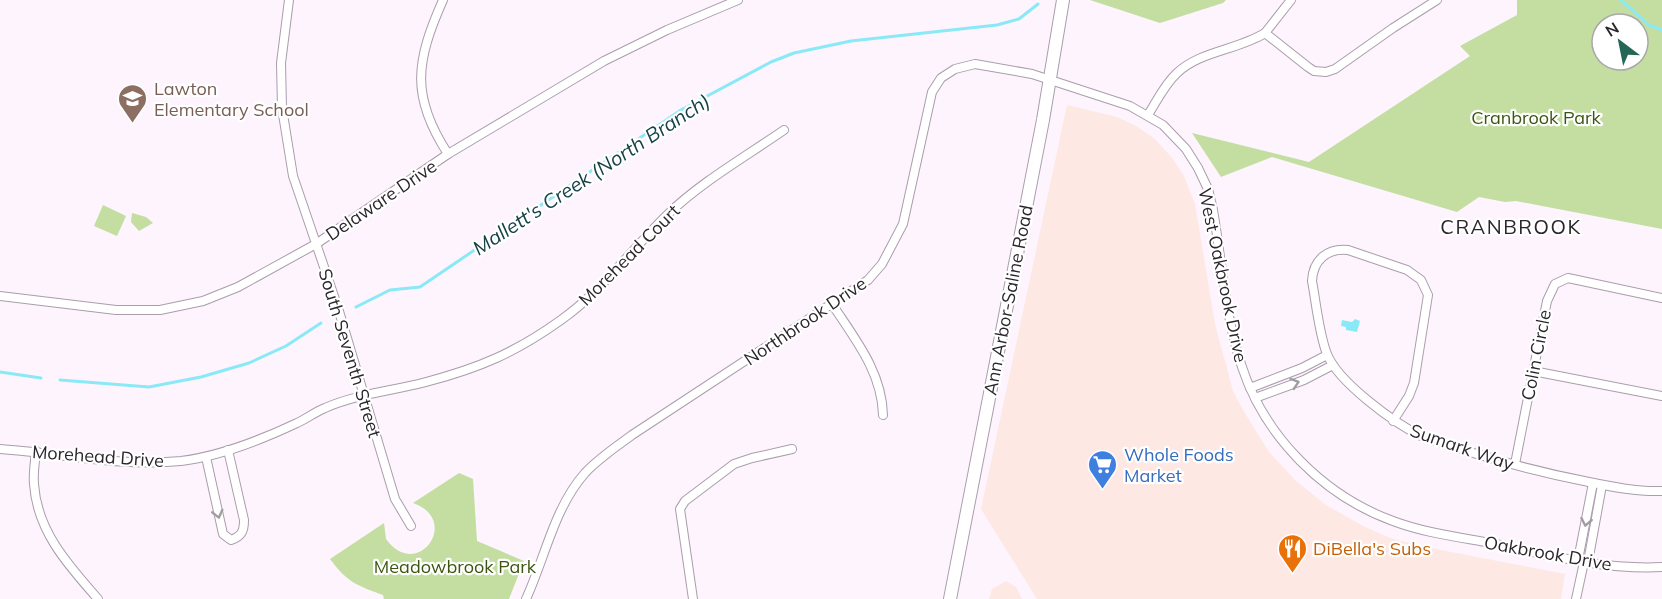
<svg xmlns="http://www.w3.org/2000/svg" width="1662" height="599" font-family="Mulish,sans-serif">
  <style>
    .commercial { fill: #fde8e3 }
    .green { fill: #c3dea0; fill-rule: evenodd }
    .water { fill: #8ae9f6 }
    .lines { fill: none; stroke-linecap: round; stroke-linejoin: round }
    .stream { stroke: #8ae9f6; stroke-width: 3 }
    .street-casing { stroke: #aa9dac; stroke-width: 10 }
    .secondary-casing { stroke: #aa9dac; stroke-width: 14 }
    .street { stroke: #fff; stroke-width: 8 }
    .secondary { stroke: #fff; stroke-width: 12 }
    .oneway { stroke: #a09da0 }
    .labels { text-anchor: middle; dominant-baseline: central; stroke-width: 4.5; stroke-linejoin: round; paint-order: stroke }
    .education-label { font-size: 18px; fill: #785e54; stroke: #fff; text-anchor: start }
    .park-label { font-size: 18px; fill: #3d5510; stroke: #fff }
    .street-label { font-size: 18px; fill: #2b262c; stroke: #fff }
    .shop-label { font-size: 18px; fill: #366cbe; stroke: #fff; text-anchor: start }
    .food-label { font-size: 18px; fill: #c56008; stroke: #fff; text-anchor: start }
    .water-label { font-size: 20px; font-style: italic; fill: #154147; stroke: #fff }
    .neighbourhood-label { font-size: 20px; letter-spacing: 1.5px; fill: #2b262c; stroke: #fff }
  </style>
  <rect width="100%" height="100%" fill="#fdf4fe"/>
  <g class="commercial">
    <path d="M1067,105L1117,117L1136,126L1155,139L1172,158L1184,176L1195,204L1215,324L1233,391L1243,410L1269,452L1295,480L1326,505L1363,526L1390,538L1420,546L1565,574L1561,599H1037L981,509Z"/>
    <path d="M1006,581L1016,587L1022,599H989L992,589Z"/>
  </g>
  <g class="green">
    <path d="M1090,0H1226L1223,3L1160,23Z"/>
    <path d="M1517,0H1662V229L1516,201L1505,202L1479,197L1457,212L1272,157L1221,177L1192,133L1309,162L1470,56L1460,46L1517,15ZM1602,24H1638V60H1602Z"/>
    <path d="M103,205L126,216L117,236L94,226Z"/>
    <path d="M132,213L146,217L153,223L139,231L131,222Z"/>
    <path d="M459,473L473,479L477,541L524,561L509,599H384L383,595C356,585 347,582 330,559L384,523L386,539C417,582 462,520 413,503Z"/>
  </g>
  <path class="water" d="M1355,319L1360,321L1357,332L1346,330V327L1341,326L1342,320L1352,322Z"/>
  <g class="lines">
    <g class="stream">
      <path d="M1621,0L1649,25L1662,30"/>
      <path d="M356,307L390,290L420,287L681,110L771,62L794,53L851,41L997,25L1019,19L1038,4"/>
      <path d="M0,372L41,378"/>
      <path d="M60,380L149,387L201,377L249,363L286,346L321,323"/>
    </g>
    <defs>
      <g id="street">
        <path d="M289,0L281,63L282,108L293,176L338,308L395,499L411,526"/>
        <path d="M443,0C416,61 410,96 448,154"/>
        <path d="M1291,0L1265,33L1308,67L1314,71L1326,72L1335,69L1393,28L1437,0"/>
        <path d="M1148,115C1157,101 1164,85 1177,73C1200,51 1238,50 1265,33"/>
        <path d="M0,296L116,310H160L203,301L238,287L316,244L448,154L604,61L667,30L738,0"/>
        <path d="M832,304C855,339 882,372 883,415"/>
        <path d="M1533,371L1662,396"/>
        <path d="M1250,388L1302,368L1327,355"/>
        <path d="M1255,398L1304,380L1333,365"/>
        <path d="M1393,421L1409,396L1414,383L1428,295L1421,280L1407,270L1348,250C1327,248 1313,260 1312,281C1316,302 1319,334 1327,354C1338,382 1394,423 1421,436C1476,455 1532,471 1589,482C1613,487 1638,492 1662,491"/>
        <path d="M0,449C60,453 121,467 181,461C221,456 261,440 297,423C306,419 315,412 325,408C357,394 392,391 426,382C479,368 515,353 561,320C602,291 631,250 667,215C701,182 745,157 784,130"/>
        <path d="M36,451C35,462 33,473 34,484C37,531 68,565 98,599"/>
        <path d="M206,457L223,534L231,540C242,536 244,531 244,520L228,450"/>
        <path d="M1515,464L1547,301L1555,284L1568,278L1662,298"/>
        <path d="M1578,560L1593,483"/>
        <path d="M1588,562L1602,485"/>
        <path d="M526,599C545,558 554,508 585,473C599,458 616,447 632,435L868,280L882,264L903,224L932,92L941,78L955,69L975,64L1032,74L1130,106L1163,125L1186,149L1198,168L1208,189L1213,210C1222,261 1225,317 1242,367C1265,437 1324,496 1393,521C1425,533 1458,537 1491,543C1547,555 1604,570 1662,567"/>
        <path d="M693,599L680,509L685,501L734,464L752,458L792,449"/>
        <path d="M1576,599L1584,562"/>
      </g>
      <path id="secondary" d="M950,599L1043,120L1063,0"/>
    </defs>
    <use href="#street" class="street-casing"/>
    <use href="#secondary" class="secondary-casing"/>
    <use href="#street" class="street"/>
    <use href="#secondary" class="secondary"/>
  </g>
  <defs><path id="oneway-chevron" d="M-2-3.5L2.5 0L-2 3.5" fill="none" stroke-width="1.6" stroke-linecap="round" stroke-linejoin="round" transform="scale(1.5)"/></defs>
  <g class="oneway">
    <use href="#oneway-chevron" transform="translate(1295 383) rotate(-18)"/>
    <use href="#oneway-chevron" transform="translate(218 514) rotate(76)"/>
    <use href="#oneway-chevron" transform="translate(1586 522) rotate(101)"/>
  </g>
  <defs>
    <symbol id="school-pin" viewBox="-11 -11 22 30"><path d="M0 17L-7.5 6A9.5 9.5 0 1 1 7.5 6Z" fill="#8d6e63" stroke="#fff"/><path d="M0-5L7-2L0 1L-7-2ZM-4 1L0 2.5L4 1V4Q0 6-4 4Z" fill="#fff"/></symbol>
    <symbol id="supermarket-pin" viewBox="-11 -11 22 30"><path d="M0 17L-7.5 6A9.5 9.5 0 1 1 7.5 6Z" fill="#3f7fe0" stroke="#fff"/><path d="M-6-5.5h2.5l.6 2H6L4.5 2H-2.5L-4.4-4H-6ZM-1.5 3.2a1.3 1.3 0 1 0 .1 0ZM3 3.2a1.3 1.3 0 1 0 .1 0Z" fill="#fff"/></symbol>
    <symbol id="restaurant-pin" viewBox="-11 -11 22 30"><path d="M0 17L-7.5 6A9.5 9.5 0 1 1 7.5 6Z" fill="#e8710a" stroke="#fff"/><path d="M-5-6h1v4h1v-4h1v4h1v-4h1v5L-1.5 .5V6h-2V.5L-5-1ZM5-6V6H3V1.5H1.5Q1.5-4 5-6Z" fill="#fff"/></symbol>
  </defs>
  <g fill-rule="evenodd">
    <use href="#school-pin" x="116" y="82" width="33" height="45"/>
    <use href="#supermarket-pin" x="1086" y="448" width="33" height="45"/>
    <use href="#restaurant-pin" x="1276" y="532" width="33" height="45"/>
  </g>
  <g class="labels">
    <g class="education-label">
      <text x="154" y="88">Lawton<tspan x="154" dy="21">Elementary School</tspan></text>
    </g>
    <g class="park-label">
      <text x="1536" y="117">Cranbrook Park</text>
      <text x="455" y="566">Meadowbrook Park</text>
    </g>
    <g class="street-label">
      <text transform="translate(381 200) rotate(-34)">Delaware Drive</text>
      <text transform="translate(629 255) rotate(-45)">Morehead Court</text>
      <text transform="translate(1223 275) rotate(78)">West Oakbrook Drive</text>
      <text transform="translate(1008 300) rotate(-79)">Ann Arbor-Saline Road</text>
      <text transform="translate(805 321) rotate(-34)">Northbrook Drive</text>
      <text transform="translate(350 353) rotate(73)">South Seventh Street</text>
      <text transform="translate(1536 355) rotate(-79)">Colin Circle</text>
      <text transform="translate(1462 447) rotate(19)">Sumark Way</text>
      <text transform="translate(98 456) rotate(4)">Morehead Drive</text>
      <text transform="translate(1548 553) rotate(10)">Oakbrook Drive</text>
    </g>
    <g class="shop-label">
      <text x="1124" y="454">Whole Foods<tspan x="1124" dy="21">Market</tspan></text>
    </g>
    <g class="food-label">
      <text x="1313" y="548">DiBella's Subs</text>
    </g>
    <g class="water-label">
      <text transform="translate(591 174) rotate(-33)">Mallett's Creek (North Branch)</text>
    </g>
    <g class="neighbourhood-label">
      <text x="1511" y="226">CRANBROOK</text>
    </g>
  </g>
  <g transform="translate(1620 42) rotate(328)"><circle r="28" fill="#ffffff" stroke="#aaa8ab" stroke-width="1.5"/>
  <path d="M0-4.5L10 22L0 15L-10 22Z" fill="#256757"/>
  <text y="-9" font-size="16" font-weight="bold" text-anchor="middle" fill="#2b262c">N</text>
  </g>
</svg>
